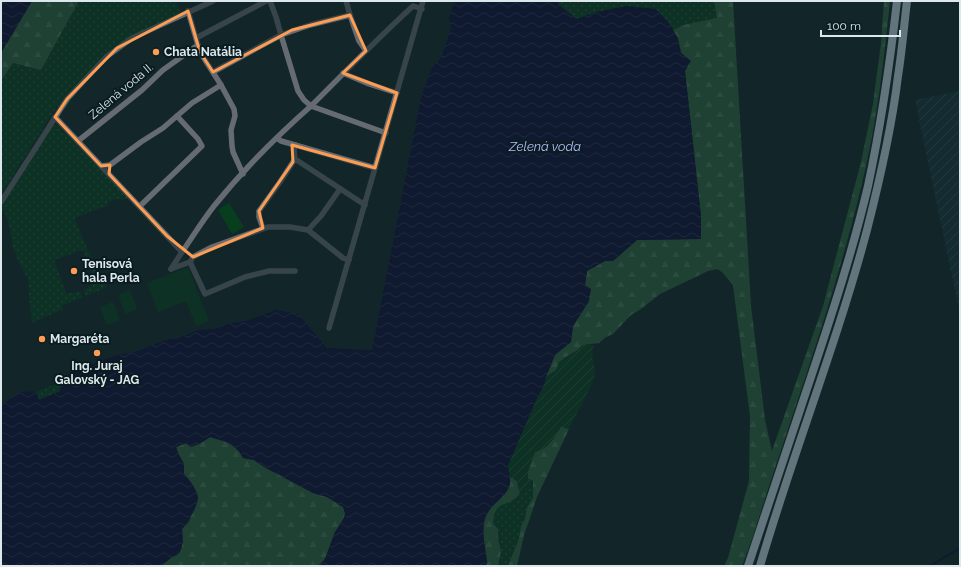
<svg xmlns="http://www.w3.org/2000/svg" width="961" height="567" font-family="Raleway,sans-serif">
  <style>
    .industrial { fill: url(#industrial-furrows) }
    .grass { fill: url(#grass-dots) }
    .forest { fill: url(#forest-firs) }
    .garden { fill: url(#garden-furrows) }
    .pitch { fill: #073e1d }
    .water { fill: url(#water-waves) }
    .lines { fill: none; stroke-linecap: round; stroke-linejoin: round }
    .stream { stroke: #0d0935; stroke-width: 1.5 }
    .minor { stroke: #656b71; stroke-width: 5.5 }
    .highway { stroke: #c3d2e1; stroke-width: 8 }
    .marked { fill: none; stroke: #fc9d53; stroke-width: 3; stroke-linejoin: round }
    .poi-dot { fill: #fc9d53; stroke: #0a1c21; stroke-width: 1.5 }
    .labels { text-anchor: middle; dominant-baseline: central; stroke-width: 4; stroke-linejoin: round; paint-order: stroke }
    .poi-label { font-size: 12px; font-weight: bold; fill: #dce8eb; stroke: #0a1c21; text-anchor: start }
    .street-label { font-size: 12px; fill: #dce8eb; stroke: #0a1c21 }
    .water-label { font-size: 13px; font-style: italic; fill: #b5bdfd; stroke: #0a1c21 }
  </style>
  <defs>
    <pattern id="industrial-furrows" width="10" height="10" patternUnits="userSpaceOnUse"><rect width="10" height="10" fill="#17333a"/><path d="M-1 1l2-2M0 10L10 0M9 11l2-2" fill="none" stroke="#385157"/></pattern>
    <pattern id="grass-dots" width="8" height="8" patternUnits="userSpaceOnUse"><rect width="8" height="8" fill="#073e1d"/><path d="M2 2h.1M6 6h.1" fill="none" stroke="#2b5a3e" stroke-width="1.8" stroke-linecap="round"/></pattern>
    <pattern id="forest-firs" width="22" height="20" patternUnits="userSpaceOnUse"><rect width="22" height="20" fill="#2e633e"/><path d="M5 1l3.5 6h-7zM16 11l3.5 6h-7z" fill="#4c795a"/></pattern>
    <pattern id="garden-furrows" width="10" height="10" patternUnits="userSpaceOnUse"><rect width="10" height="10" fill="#073e1d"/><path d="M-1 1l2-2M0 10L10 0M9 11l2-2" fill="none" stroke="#2b5a3e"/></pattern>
    <pattern id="water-waves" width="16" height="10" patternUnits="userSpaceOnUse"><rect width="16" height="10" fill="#0d0935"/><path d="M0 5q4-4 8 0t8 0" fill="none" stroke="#302d52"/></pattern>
  </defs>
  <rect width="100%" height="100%" fill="#13262a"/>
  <path class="industrial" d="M960,91V314L915,100Z"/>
  <g class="grass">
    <path d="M79,1H176L184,16L158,27L117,50L87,80L58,116V105L1,195V81L13,63L41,70Z"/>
    <path d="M557,1H714L717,19L683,25L673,30L668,22L597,12L576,19L559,5Z"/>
    <path d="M55,125H60L62,127V133H68L128,198L122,200L117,199L107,203L108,205L75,218C83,243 95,264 108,287L86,296L83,290L93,284L95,281L83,250L54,260L66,292V294L80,291L83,297L62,305L63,309L32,323L29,298L28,279L20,265L13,248L10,229L5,214L1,208V204L47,133Z"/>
    <path d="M58,383L61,391L39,400L36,392Z"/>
    <path d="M533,487V498L527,507L525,519L521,526L519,537L508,566H498L501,552L497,539L498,529L493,523L495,512L497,507L517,497L520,493Z"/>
  </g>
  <g class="forest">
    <path d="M32,1H79L41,70L13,63L1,81V53Z"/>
    <path d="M714,1H733L751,306L765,420L772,451L823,306L861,162L873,104L881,43L884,1H890C885,48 880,95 871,142C844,276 794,406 753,536L742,566H724L728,558L749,481L750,416L733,285L722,272L717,269L708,271L660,294L641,309L631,315L613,334L606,337L599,343L583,345L578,350L564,358L556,370L546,377L555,354L571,342L573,326L589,301L585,285L587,271L605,261H613L637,240L701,239V216L685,71C682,58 681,42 673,30L683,25L717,18Z"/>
    <path d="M561,426L569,429L537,497L524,535L517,566H508L519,538L521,526L525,519L527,507L533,498V481L528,479V471L535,452C549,448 554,438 561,426Z"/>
    <path d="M210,437L225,440L240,452L243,458L254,460L266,468L313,493L327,497L343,507L345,513L344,518L335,532L325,559L318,566H161L172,557L183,543L182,529L189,522L197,494L189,480L184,474V464L178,453L176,447L187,443L199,444Z"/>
    <path d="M509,476L517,481L520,493C510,509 495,497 493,523L498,529V539L501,552L498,566H485L487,563C486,549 481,533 484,520C489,502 515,495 509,476Z"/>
  </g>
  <path class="garden" d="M583,345H594C589,358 597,366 594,378C589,393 576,413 569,429L561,426C554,438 549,448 535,452L528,471V479L532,480L533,487L520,493L517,481L509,476L508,465L537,398L544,385L546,377L556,370L559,362L578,350Z"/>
  <g class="pitch">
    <path d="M229,203L244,227L232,234L218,210Z"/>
    <path d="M188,267L209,321L196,326L186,301L158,312L147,283Z"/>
    <path d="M130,290L137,309L125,314L118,295Z"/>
    <path d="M113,302L120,320L107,325L100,307Z"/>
  </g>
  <g class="water">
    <path d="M1,1H32L1,53Z"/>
    <path d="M455,1H557L559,5L576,19L597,12L626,6L656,9L668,22L678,38L680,52L691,61L685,71L701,216V239L637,240L613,261H605L587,271L585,285L591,289L589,301L573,326L571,342L555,355L546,377L544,385L537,398L508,465C508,471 511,478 510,484C507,497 489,504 485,519C481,531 486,550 487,563L485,566H318L325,559L335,532L344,518L345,513L343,507L327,497L313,493L266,468L254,460L243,458C235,442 225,442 210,437L199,444L191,447L186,443L176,447L178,453L184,464V474C189,479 198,491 198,498C197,508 188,522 182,529C183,539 184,556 172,557L161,566H1V407C15,395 16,390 36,392L39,400L61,391L58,383L60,381L66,378L74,371L114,356L138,351L169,339H176L198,330L214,329L231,323L246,321L276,310L298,314L327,348L372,350L421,97L432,68L441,58L451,28L449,17Z"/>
  </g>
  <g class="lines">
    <path class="stream" d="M930,566L960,548"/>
    <g class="minor">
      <path d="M346,1L350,15"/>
      <path d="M188,11L200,52L221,85L234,109L235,116L231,130L232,146L233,152L243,174"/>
      <path d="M196,38L266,1"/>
      <path d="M366,51L359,41L350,15L310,25L281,35L298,91L304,100L311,106C345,72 378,38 413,6L422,9"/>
      <path d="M213,72L281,35L276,17L270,1"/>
      <path d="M343,73L369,84L397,93"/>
      <path d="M55,117L182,252L171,269"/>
      <path d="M277,138L281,141L295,145L375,168"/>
      <path d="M78,141L142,90L163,70L198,45"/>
      <path d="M295,145L294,151L295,159L365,205"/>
      <path d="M101,166L110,165L141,142L163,128L192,103L221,85"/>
      <path d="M1,202L67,99L106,57L132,38L213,1"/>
      <path d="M140,206L202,146L198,139L177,116"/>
      <path d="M263,228L259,217V211L280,182L295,159"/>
      <path d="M308,230L321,216L340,189"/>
      <path d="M182,252C193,236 203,220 214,206C243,170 277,136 311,106L386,133"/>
      <path d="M190,262L205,294L245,277L269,271H295"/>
      <path d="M171,269L190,262L193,257L212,247L268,227H290L308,230L343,258L349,260"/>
      <path d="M329,328L423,1"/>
    </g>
    <g class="highway">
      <path d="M748,566C769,503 790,440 811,377C832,314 853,250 868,186C881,125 890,63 897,1"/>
      <path d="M760,566C793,453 837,343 867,230C880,179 892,127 898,76C902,51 904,26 907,1"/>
    </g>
  </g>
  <path d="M0 0H961V567H0ZM188,11L200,52L213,72L292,30L350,15L366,51L343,73L397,93L375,168L292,145L293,162L259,211L263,228L193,257L167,236L109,174L110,165L101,166L55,117L67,99L117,48Z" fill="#13262a" fill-opacity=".55" fill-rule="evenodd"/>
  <path class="marked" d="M188,11L200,52L213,72L292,30L350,15L366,51L343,73L397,93L375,168L292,145L293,162L259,211L263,228L193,257L167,236L109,174L110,165L101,166L55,117L67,99L117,48Z"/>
  <g class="poi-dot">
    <circle cx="156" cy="52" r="4"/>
    <circle cx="74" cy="271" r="4"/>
    <circle cx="42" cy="339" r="4"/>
    <circle cx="97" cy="353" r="4"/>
  </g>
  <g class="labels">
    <g class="poi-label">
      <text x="164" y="52">Chata Natália</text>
      <text x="82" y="264">Tenisová<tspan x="82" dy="14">hala Perla</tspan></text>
      <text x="50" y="339">Margaréta</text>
      <text x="97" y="366" text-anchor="middle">Ing. Juraj<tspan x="97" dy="14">Galovský - JAG</tspan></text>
    </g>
    <g class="street-label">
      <text transform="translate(121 91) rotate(-40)">Zelená voda II.</text>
    </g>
    <g class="water-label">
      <text x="545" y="146">Zelená voda</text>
    </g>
  </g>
  <rect width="961" height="567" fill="none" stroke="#dce8eb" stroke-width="4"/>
  <path d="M821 30v6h79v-6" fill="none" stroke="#dce8eb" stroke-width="2"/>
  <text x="827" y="30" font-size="12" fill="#dce8eb" stroke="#0a1c21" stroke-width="3" paint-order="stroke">100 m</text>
</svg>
